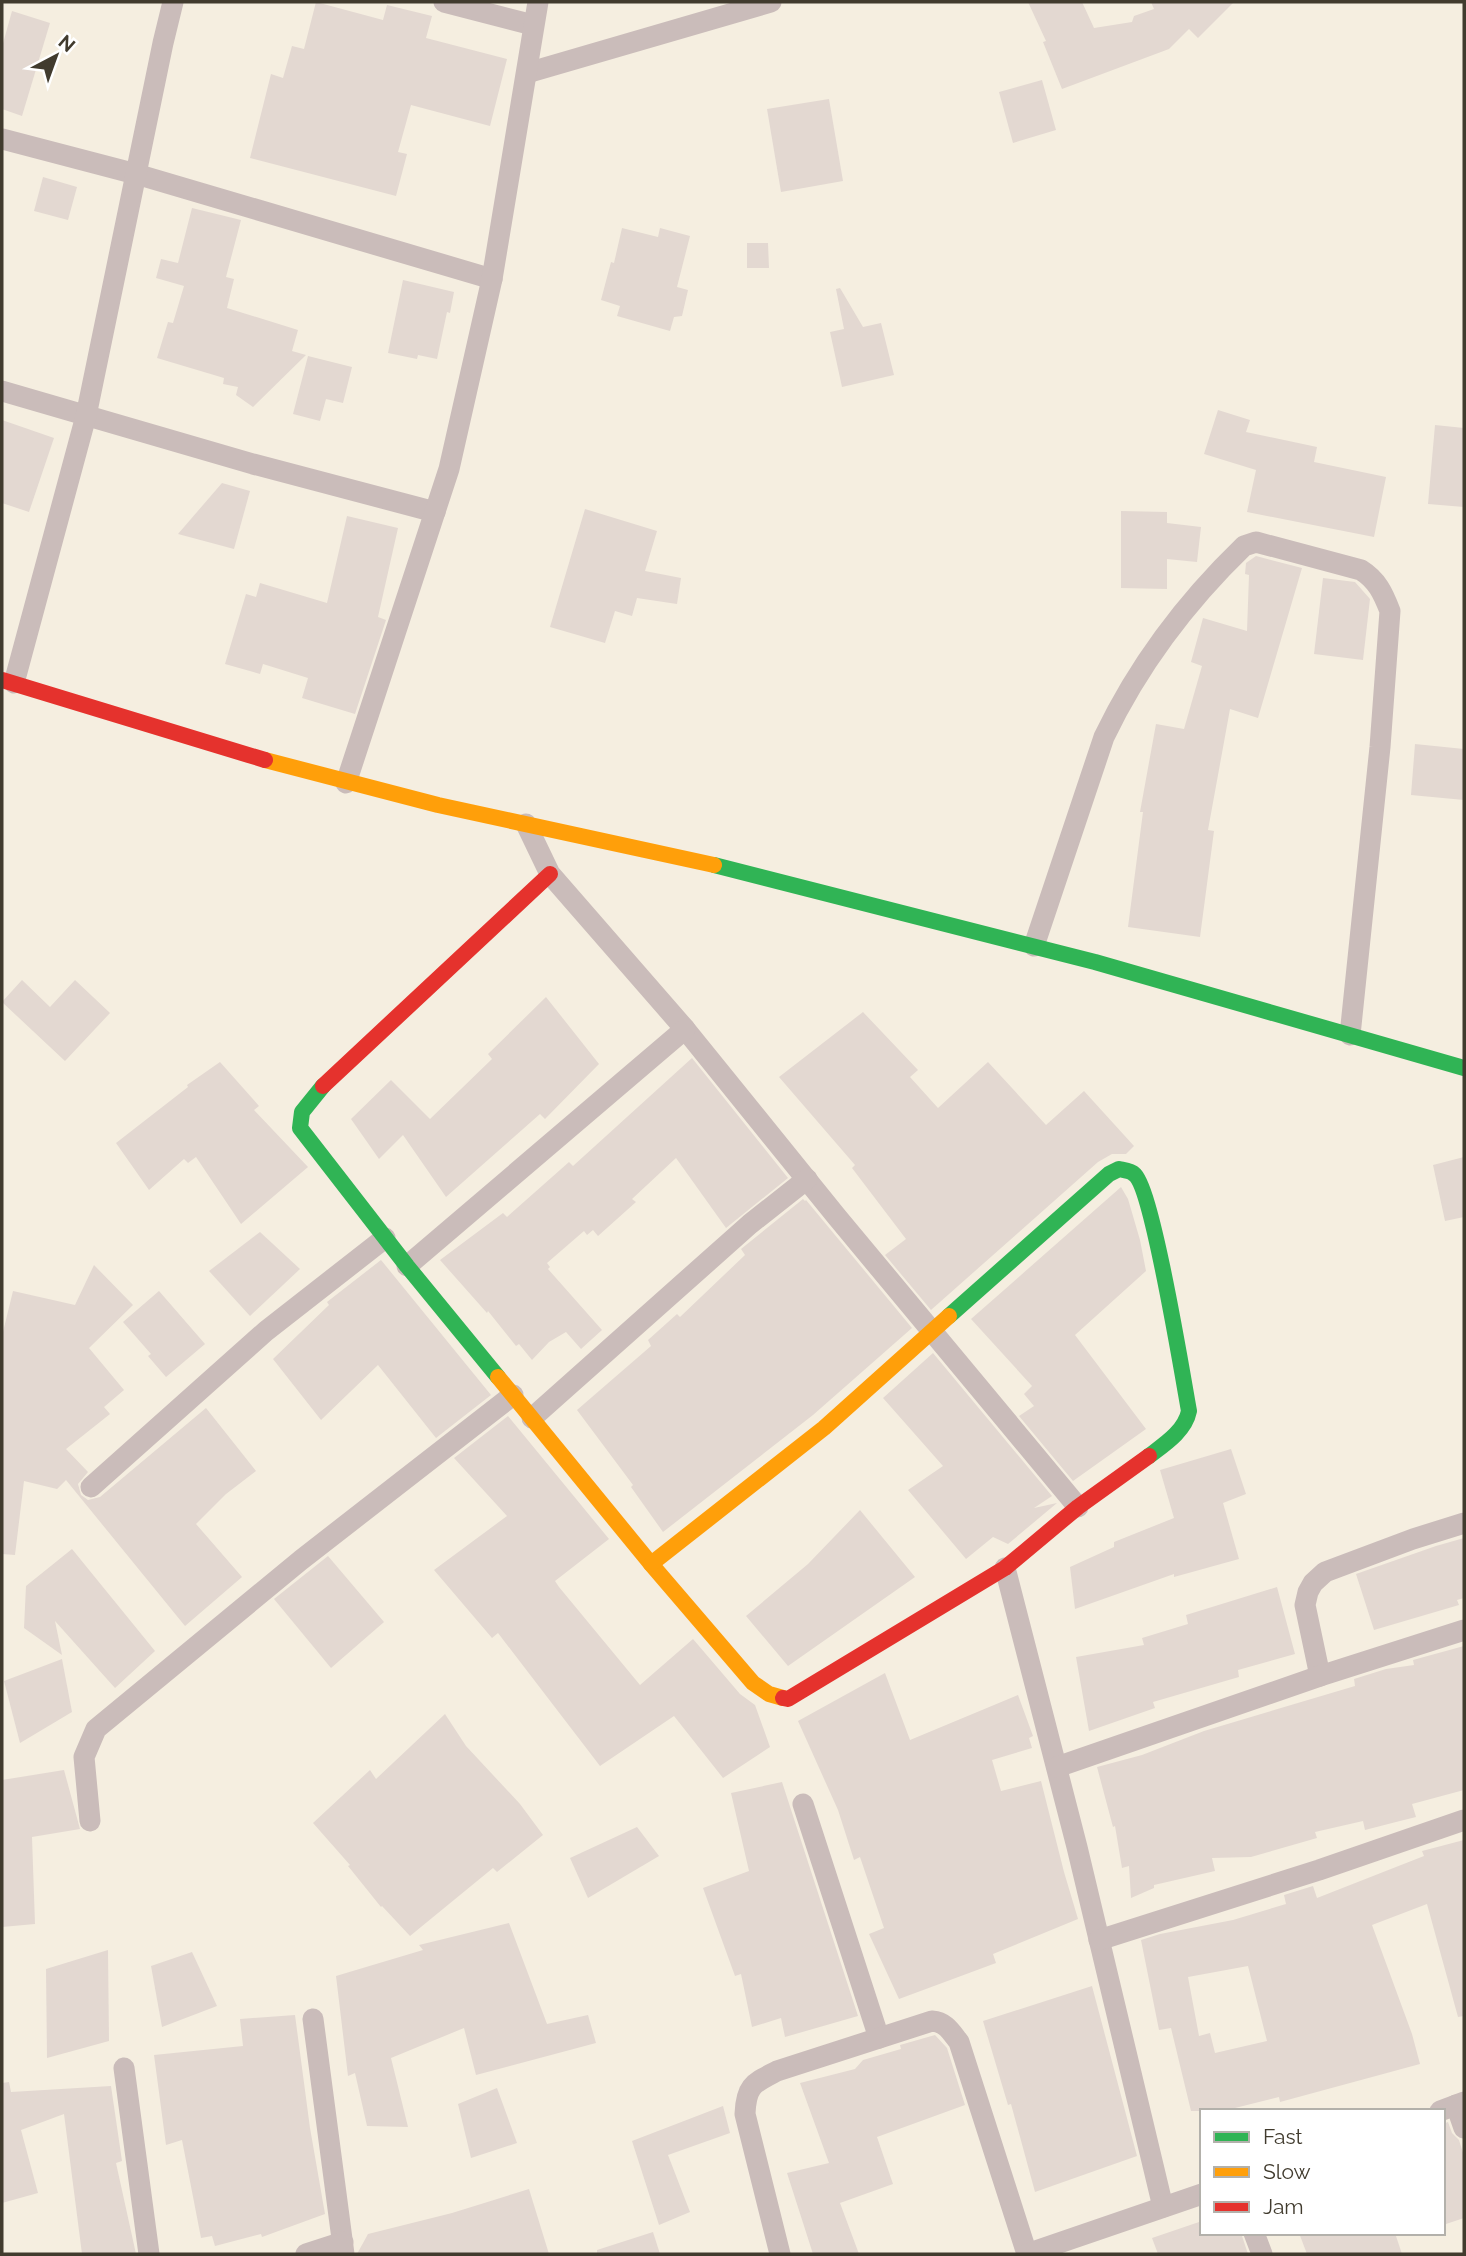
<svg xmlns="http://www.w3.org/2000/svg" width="1466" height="2256" font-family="Raleway,sans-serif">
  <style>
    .building { fill: #e3d8d1; fill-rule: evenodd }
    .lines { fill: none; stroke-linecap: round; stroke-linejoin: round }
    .street { stroke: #cabcba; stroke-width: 21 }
    .fast { stroke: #30b455; stroke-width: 16 }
    .slow { stroke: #ff9f0a; stroke-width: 16 }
    .jam { stroke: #e5322d; stroke-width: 16 }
  </style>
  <rect width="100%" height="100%" fill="#f5eee0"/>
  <g class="building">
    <path d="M316,2L383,20L387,5L432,16L426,38L507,59L490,126L411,105L398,152L407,154L396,196L250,158L271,74L283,78L292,46L304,49Z"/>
    <path d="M1028,2H1082L1094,28L1132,22L1134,16L1154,9L1151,2H1234L1198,38L1189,29L1169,49L1062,89L1043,42L1046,41Z"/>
    <path d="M12,11L50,23L22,116L2,109V47Z"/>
    <path d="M1042,80L1056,130L1013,143L999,92Z"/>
    <path d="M829,99L843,181L781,192L767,109Z"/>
    <path d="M43,177L77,187L68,220L34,211Z"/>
    <path d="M192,208L241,220L226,277L234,279L227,308L298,330L292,351L306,355L253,407L236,395L238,387L223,384L224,378L157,358L168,322L173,323L184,286L156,278L161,259L178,263Z"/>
    <path d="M622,228L658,237L660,228L690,236L677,287L688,290L682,316L674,317L670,331L617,316L620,306L601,300L611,262L614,263Z"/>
    <path d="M747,243H768L769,268H747Z"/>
    <path d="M403,280L454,292L450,313L447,312L437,359L418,355L417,359L388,353Z"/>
    <path d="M840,288L863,327L881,323L894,375L842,387L830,332L844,329L836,289Z"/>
    <path d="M308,356L352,367L343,403L326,399L320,421L293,414Z"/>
    <path d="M1218,410L1250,420L1246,432L1317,447L1314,462L1386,477L1374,537L1247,512L1256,470L1204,454Z"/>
    <path d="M2,420L54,438L29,512L2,503Z"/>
    <path d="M1435,425L1464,428V507L1428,504Z"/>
    <path d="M222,483L250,491L234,549L178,534Z"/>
    <path d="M585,509L657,531L645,571L681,578L677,604L637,598L632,616L615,611L605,643L550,627Z"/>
    <path d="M1121,511L1167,512V523L1201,527L1197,562L1167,559V589L1121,588Z"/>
    <path d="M347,516L398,528L378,617L386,620L355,714L302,698L308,678L263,664L260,674L225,664L246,594L256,597L260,583L327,603Z"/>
    <path d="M1256,556L1302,568L1258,718L1230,709L1208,830L1214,831L1200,937L1128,927L1143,812H1140L1156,724L1184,729L1202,666L1191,662L1203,618L1247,631L1249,575L1245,574L1246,563Z"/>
    <path d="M1323,578L1355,582L1370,599L1363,660L1314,654Z"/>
    <path d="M1415,744L1464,749V800L1411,795Z"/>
    <path d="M22,980L50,1007L75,980L110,1013L65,1061L2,1002Z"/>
    <path d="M546,997L599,1064L545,1119L540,1114L446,1197L403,1135L379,1159L351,1119L391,1080L430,1119L492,1059L488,1054Z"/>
    <path d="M863,1012L918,1070L910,1077L938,1108L988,1062L1046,1125L1084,1091L1134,1146L1126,1154H1112L1098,1162L931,1310L885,1255L906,1239L852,1168L855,1165L779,1077Z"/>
    <path d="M692,1058L788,1178L726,1228L676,1158L632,1199L636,1202L598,1236L593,1230L587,1235L584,1231L547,1263L550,1267L548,1269L602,1330L581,1349L566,1332L549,1342L532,1360L519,1344L516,1346L488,1311L487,1313L440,1260L503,1213L507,1217L569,1162L573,1166Z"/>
    <path d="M220,1062L259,1106L254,1110L308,1167L241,1224L196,1157L188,1163L184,1159L149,1190L116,1143L188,1087L187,1085Z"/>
    <path d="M1464,1157V1217L1445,1221L1433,1165Z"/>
    <path d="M1121,1187L1128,1199L1140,1240L1146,1271L1075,1335L1146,1429L1073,1481L1019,1416L1034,1406L1024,1394L1032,1386L971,1319Z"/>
    <path d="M803,1199L805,1201L806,1200L912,1328L813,1415L663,1532L631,1487L633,1485L577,1410L651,1346L648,1340L677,1314L680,1317L745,1255L741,1249Z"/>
    <path d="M260,1232L300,1269L250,1316L209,1271Z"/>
    <path d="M381,1260L491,1395L436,1438L378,1365L321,1420L273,1359L329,1305L327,1302Z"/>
    <path d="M94,1265L133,1305L89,1348L124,1390L104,1407L110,1414L66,1449L88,1472L78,1484L81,1495L88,1500L100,1497L206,1408L256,1471L226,1494L196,1524L242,1577L185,1626L66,1480L57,1489L24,1481L15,1555L2,1554V1336L13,1291L75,1305Z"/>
    <path d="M159,1291L205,1344L166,1377L148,1356L151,1354L123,1322Z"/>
    <path d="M933,1353L1052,1496L1034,1508L1057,1503L1008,1544L993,1537L966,1559L908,1490L943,1466L883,1398Z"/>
    <path d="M508,1416L609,1539L555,1581L559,1587L640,1685L693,1639L740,1694L755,1705L770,1747L723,1778L674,1716L600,1766L498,1633L492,1638L434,1570L507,1516L454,1458Z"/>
    <path d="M1231,1449L1246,1494L1223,1503L1239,1559L1174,1577V1574L1075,1609L1070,1567L1114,1547V1542L1174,1518L1160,1470Z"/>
    <path d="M860,1510L915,1577L788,1666L746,1616L808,1564Z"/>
    <path d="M1464,1538V1598L1457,1600L1459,1605L1374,1630L1356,1574L1436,1546Z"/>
    <path d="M72,1549L155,1651L115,1688L55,1621L62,1655L24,1628L26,1586Z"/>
    <path d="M328,1556L384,1622L331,1668L274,1599Z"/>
    <path d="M1277,1587L1295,1654L1238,1670L1239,1677L1153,1702L1155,1708L1089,1731L1076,1657L1144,1645L1142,1638L1188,1624L1186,1615Z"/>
    <path d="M1464,1646V1790L1412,1804L1416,1817L1396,1822L1365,1830L1363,1821L1315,1832L1317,1838L1251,1857L1212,1858L1215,1871L1154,1885V1888L1131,1898L1129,1866L1122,1868L1115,1826L1113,1827L1097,1767L1142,1755L1204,1731L1355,1686L1354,1679L1386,1669L1414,1665L1413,1660Z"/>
    <path d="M62,1659L72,1712L20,1743L4,1681Z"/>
    <path d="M885,1673L910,1740L1018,1695L1033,1736L1029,1738L1032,1748L992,1760L1001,1791L1041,1781L1064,1872L1078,1919L993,1954L996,1963L899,1999L869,1934L884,1928L860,1857L854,1860L838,1810L798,1721Z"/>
    <path d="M445,1714L466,1746L520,1804L543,1835L497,1872L493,1868L410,1936L382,1906L381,1907L348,1866L350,1865L313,1823L370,1770L376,1779Z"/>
    <path d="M64,1770L80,1829L32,1837L35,1924L2,1927V1780Z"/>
    <path d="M782,1782L858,2016L785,2037L781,2018L752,2027L741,1974L735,1976L703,1888L749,1871L731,1793Z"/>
    <path d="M637,1827L659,1856L588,1898L570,1858Z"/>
    <path d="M1464,1840V2016L1458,2017L1427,1904L1372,1925L1412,2034L1420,2064L1280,2102L1279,2097L1223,2111H1191L1171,2028L1159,2030L1141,1940L1160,1934L1233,1920L1286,1904L1284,1895L1313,1886L1317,1898L1424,1856L1422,1851ZM1248,1966L1267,2041L1215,2053L1210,2033L1199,2036L1188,1977Z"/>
    <path d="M509,1923L547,2024L588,2015L596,2043L476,2075L464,2028L391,2058L408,2127L367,2126L355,2073L348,2076L336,1976L423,1950L419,1945Z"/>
    <path d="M108,1950L109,2041L47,2058L46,1969Z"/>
    <path d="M192,1952L217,2006L162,2027L151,1966Z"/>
    <path d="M1092,1986L1137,2156L1035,2192L1011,2104L1008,2105L983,2021Z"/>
    <path d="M295,2015L310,2128L325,2214L262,2237L261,2234L215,2246L212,2236L201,2238L182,2140L166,2145L154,2055L243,2046L240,2019Z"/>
    <path d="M935,2035L947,2048L965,2105L877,2137L893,2184L840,2203L859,2254H813L787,2173L829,2163L800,2083L855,2069L863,2060L901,2049L900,2045Z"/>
    <path d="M9,2082L11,2092L111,2086L122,2161L116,2163L136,2254H82L64,2114L21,2130L38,2193L2,2203V2083Z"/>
    <path d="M497,2088L517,2143L471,2158L458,2104Z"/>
    <path d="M723,2106L730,2133L668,2155L690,2212L659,2225L632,2141Z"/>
    <path d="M1448,2122L1452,2133L1459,2140L1464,2156V2218L1443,2225V2124Z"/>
    <path d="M529,2189L549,2254H357L368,2234L452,2213Z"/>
    <path d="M1202,2221V2233H1241L1248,2254H1158L1152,2238Z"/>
    <path d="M653,2232L660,2254H597V2250Z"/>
    <path d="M1299,2233H1395L1402,2254H1307Z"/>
  </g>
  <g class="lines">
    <g class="street">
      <path d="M444,2L533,25"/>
      <path d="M527,73L771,2"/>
      <path d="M2,139L136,174L492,279"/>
      <path d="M2,391L253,464L435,512"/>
      <path d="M14,683L86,416L163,43L173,2"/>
      <path d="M346,783L449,469L492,279L538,2"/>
      <path d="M526,824L550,874L685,1029L837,1217L1078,1507"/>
      <path d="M1034,946L1104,737C1138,666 1187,601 1244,546L1256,542L1361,570C1377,580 1383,593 1390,611L1380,747L1350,1035"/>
      <path d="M407,1266L685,1029"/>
      <path d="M532,1418L750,1224L807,1179"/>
      <path d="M91,1487L266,1331L385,1238"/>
      <path d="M1005,1568L1077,1847L1163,2207"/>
      <path d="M1320,1676L1305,1605L1308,1592L1313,1583L1325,1572L1413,1539L1464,1523"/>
      <path d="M1057,1767L1320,1676L1464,1630"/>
      <path d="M803,1804L879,2038"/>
      <path d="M90,1821L84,1757L96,1729L301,1560L513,1395"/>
      <path d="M1099,1940L1319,1870L1464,1820"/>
      <path d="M313,2019L344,2254"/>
      <path d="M124,2068L149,2254"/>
      <path d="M1456,2105L1464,2128"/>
      <path d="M1440,2111L1464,2102"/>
      <path d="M1254,2233L1262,2254"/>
      <path d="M306,2254L343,2242"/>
      <path d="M780,2254L745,2114C746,2085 754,2083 777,2071L932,2021C946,2022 951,2032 959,2042L1027,2254"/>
      <path d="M1027,2254L1202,2194"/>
    </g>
    <g class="fast">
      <path d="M714,865L1095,962L1464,1068"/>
      <path d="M323,1086L302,1112L300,1128L407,1266L498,1377"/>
      <path d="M949,1316L1109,1174L1119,1169C1123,1170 1131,1171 1134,1174C1152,1187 1183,1378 1189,1411C1185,1431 1165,1444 1149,1456"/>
    </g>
    <g class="slow">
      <path d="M265,760L438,805L714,865"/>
      <path d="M498,1377L651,1564L753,1683L769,1694L783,1698"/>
      <path d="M651,1564L824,1428L949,1316"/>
    </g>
    <g class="jam">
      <path d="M2,680L265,760"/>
      <path d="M323,1086L550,874"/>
      <path d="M783,1698L788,1699L1005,1568L1078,1507L1149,1456"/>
    </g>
  </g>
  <rect width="1466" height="2256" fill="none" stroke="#413b2e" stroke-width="7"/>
  <rect x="1200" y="2109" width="245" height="126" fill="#ffffff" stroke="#b3b1ab" stroke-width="2"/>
  <rect x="1214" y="2132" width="35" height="10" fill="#30b455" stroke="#b3b1ab" stroke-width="2"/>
  <text x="1263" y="2144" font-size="21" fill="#413b2e">Fast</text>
  <rect x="1214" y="2167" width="35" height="10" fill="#ff9f0a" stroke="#b3b1ab" stroke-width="2"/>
  <text x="1263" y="2179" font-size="21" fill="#413b2e">Slow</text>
  <rect x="1214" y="2202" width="35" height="10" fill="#e5322d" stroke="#b3b1ab" stroke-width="2"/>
  <text x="1263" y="2214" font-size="21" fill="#413b2e">Jam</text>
  <g transform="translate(56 56) rotate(41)" stroke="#ffffff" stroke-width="5" paint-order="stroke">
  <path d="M0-5L12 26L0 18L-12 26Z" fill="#413b2e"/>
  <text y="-10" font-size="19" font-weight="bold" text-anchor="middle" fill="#413b2e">N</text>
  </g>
</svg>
